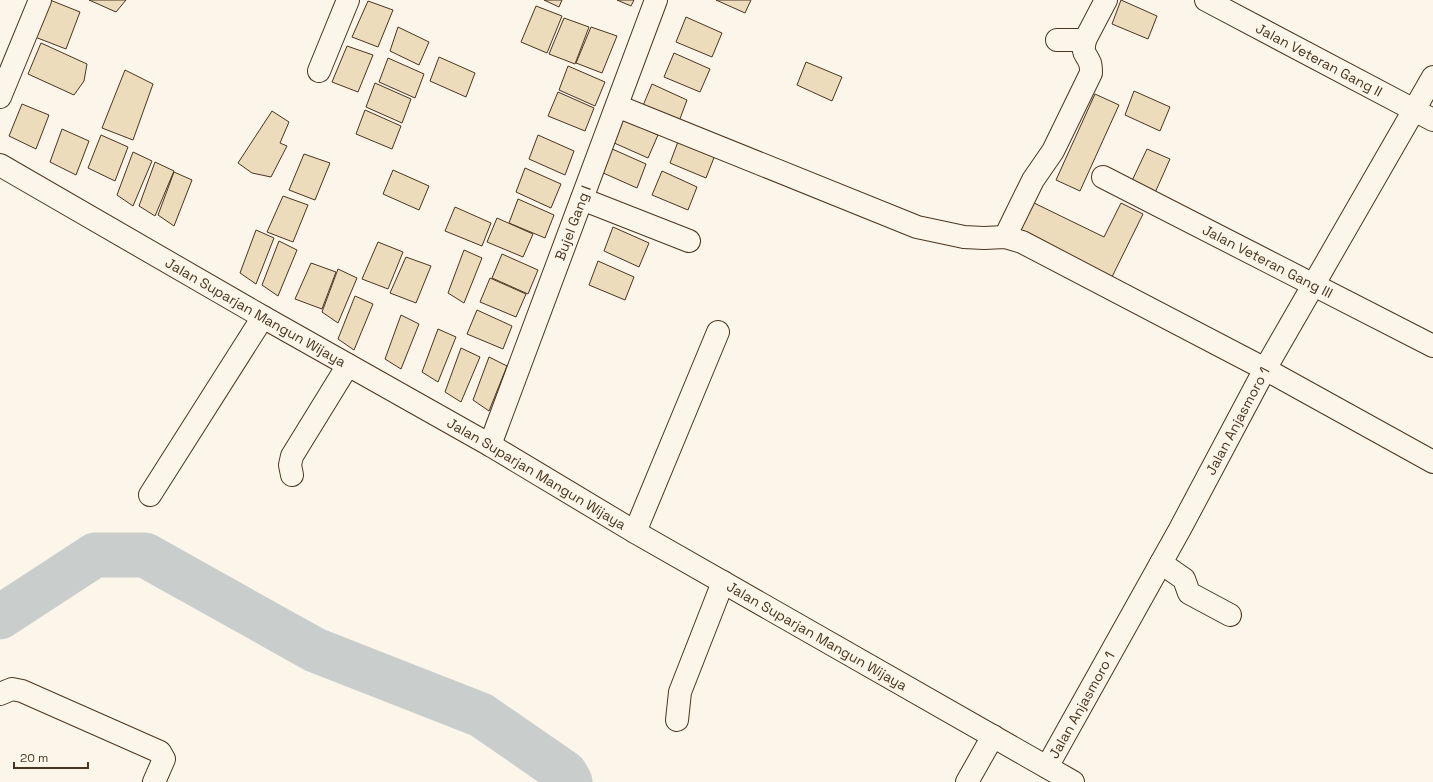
<svg xmlns="http://www.w3.org/2000/svg" width="1433" height="782" font-family="'Space Grotesk',sans-serif">
  <style>
    .lines { fill: none; stroke-linecap: round; stroke-linejoin: round }
    .river { stroke: #c9cecd; stroke-width: 45 }
    .building { fill: #ecdcbc; stroke: #4a3520 }
    .street-casing { stroke: #4a3520; stroke-width: 24 }
    .highway-casing { stroke: #4a3520; stroke-width: 24 }
    .street { stroke: #fbf6e9; stroke-width: 22 }
    .highway { stroke: #fbf6e9; stroke-width: 22 }
    .labels { text-anchor: middle; dominant-baseline: central; stroke-width: 3; stroke-linejoin: round; paint-order: stroke }
    .street-label { font-size: 14px; fill: #4a3520; stroke: #fbf6e9 }
  </style>
  <rect width="100%" height="100%" fill="#fbf6e9"/>
  <g class="lines">
    <path class="river" d="M0,617L95,555H145L315,650L481,715L565,773L570,782"/>
  </g>
  <g class="building">
    <path d="M50,0L80,12L66,49L35,37Z"/>
    <path d="M89,0H126L116,12Z"/>
    <path d="M544,0H562L559,7Z"/>
    <path d="M617,0H634L631,6Z"/>
    <path d="M716,0H751L745,13Z"/>
    <path d="M1121,0L1157,16L1148,39L1112,24Z"/>
    <path d="M368,1L393,10L378,47L352,37Z"/>
    <path d="M536,6L562,16L547,53L521,42Z"/>
    <path d="M686,17L722,33L712,57L676,42Z"/>
    <path d="M564,18L589,27L575,64L549,54Z"/>
    <path d="M398,27L429,42L419,65L390,51Z"/>
    <path d="M591,27L617,36L602,73L576,63Z"/>
    <path d="M41,43L87,64L84,81L74,95L28,74Z"/>
    <path d="M347,46L373,55L358,92L332,82Z"/>
    <path d="M674,53L710,69L700,92L664,77Z"/>
    <path d="M439,57L475,73L466,97L430,81Z"/>
    <path d="M388,58L424,74L415,98L379,82Z"/>
    <path d="M806,62L842,77L832,101L797,85Z"/>
    <path d="M568,66L605,82L595,106L559,90Z"/>
    <path d="M125,70L153,84L133,140L102,128Z"/>
    <path d="M375,83L411,99L402,123L366,107Z"/>
    <path d="M652,84L687,100L678,124L642,108Z"/>
    <path d="M1134,91L1170,107L1160,131L1125,115Z"/>
    <path d="M558,92L594,108L585,131L548,116Z"/>
    <path d="M1095,94L1119,105L1080,191L1056,180Z"/>
    <path d="M22,104L49,115L36,149L9,136Z"/>
    <path d="M365,110L401,126L392,149L356,134Z"/>
    <path d="M272,111L289,122L280,143L287,146L271,177L252,173L238,163Z"/>
    <path d="M622,119L658,135L648,158L612,142Z"/>
    <path d="M62,129L89,141L76,175L50,162Z"/>
    <path d="M101,135L128,147L115,181L88,168Z"/>
    <path d="M538,135L574,151L565,175L529,159Z"/>
    <path d="M679,139L715,155L706,178L670,163Z"/>
    <path d="M610,148L646,164L637,188L601,172Z"/>
    <path d="M1147,149L1170,159L1154,195L1130,185Z"/>
    <path d="M133,152L152,161L133,206L117,195Z"/>
    <path d="M304,154L330,163L315,200L289,190Z"/>
    <path d="M155,162L174,171L155,216L139,206Z"/>
    <path d="M525,168L561,184L551,208L516,192Z"/>
    <path d="M393,170L429,186L419,210L383,194Z"/>
    <path d="M662,171L697,187L688,210L652,195Z"/>
    <path d="M174,172L192,180L174,226L158,215Z"/>
    <path d="M283,196L308,205L293,242L267,232Z"/>
    <path d="M518,199L554,215L545,238L509,223Z"/>
    <path d="M1034,203L1104,237L1121,203L1143,214L1109,283L1017,237Z"/>
    <path d="M455,207L491,223L482,246L445,231Z"/>
    <path d="M497,218L533,234L523,257L487,242Z"/>
    <path d="M613,227L649,243L639,267L604,251Z"/>
    <path d="M256,230L274,238L256,284L240,273Z"/>
    <path d="M279,241L297,250L278,296L262,285Z"/>
    <path d="M378,242L403,252L388,289L362,279Z"/>
    <path d="M464,250L482,258L464,303L448,293Z"/>
    <path d="M502,254L538,270L528,294L492,278Z"/>
    <path d="M406,257L431,266L416,303L390,293Z"/>
    <path d="M598,261L634,277L625,300L589,285Z"/>
    <path d="M311,263L336,272L322,309L295,299Z"/>
    <path d="M338,269L357,278L338,323L322,312Z"/>
    <path d="M490,278L526,294L516,317L480,302Z"/>
    <path d="M355,296L373,304L354,350L338,339Z"/>
    <path d="M477,310L512,326L503,349L467,334Z"/>
    <path d="M401,315L419,324L401,369L385,359Z"/>
    <path d="M438,329L456,337L438,382L422,372Z"/>
    <path d="M461,348L480,357L461,402L445,392Z"/>
    <path d="M489,357L507,366L489,411L473,400Z"/>
  </g>
  <g class="lines">
    <defs>
      <g id="street">
        <path id="s1" d="M1206,0L1433,120"/>
        <path d="M1057,40H1085L1106,0"/>
        <path d="M319,71L348,0"/>
        <path d="M0,97L40,0"/>
        <path d="M617,106L917,227L964,237L984,238L1005,237L1022,242L1265,369L1433,462"/>
        <path id="s2" d="M1103,177L1433,346"/>
        <path d="M582,199L689,241"/>
        <path d="M1005,237L1033,180L1053,151L1091,73C1091,70 1091,66 1090,63C1085,51 1082,56 1085,40"/>
        <path id="s3" d="M490,445L656,0"/>
        <path d="M292,475L290,465L292,456L348,365"/>
        <path d="M150,495L263,317"/>
        <path d="M635,532L718,332"/>
        <path d="M1161,563L1184,579L1189,593L1230,615"/>
        <path d="M0,694L12,689L22,691L160,752L164,759L154,782"/>
        <path d="M677,720L680,692L723,582"/>
        <path id="s4" d="M1047,767L1180,529L1265,369L1433,77"/>
        <path d="M967,782L993,736"/>
      </g>
      <g id="highway">
        <path id="s5" d="M0,165L263,317L490,445L635,532L1073,782"/>
      </g>
    </defs>
    <use href="#street" class="street-casing"/>
    <use href="#highway" class="highway-casing"/>
    <use href="#street" class="street"/>
    <use href="#highway" class="highway"/>
  </g>
  <g class="labels">
    <g class="street-label">
      <text stroke="none"><textPath href="#s1" startOffset="128">Jalan Veteran Gang II</textPath></text>
      <text stroke="none"><textPath href="#s3" startOffset="237">Bujel Gang I</textPath></text>
      <text stroke="none"><textPath href="#s2" startOffset="185">Jalan Veteran Gang III</textPath></text>
      <text stroke="none"><textPath href="#s5" startOffset="295">Jalan Suparjan Mangun Wijaya</textPath></text>
      <text stroke="none"><textPath href="#s4" startOffset="395">Jalan Anjasmoro 1</textPath></text>
      <text stroke="none"><textPath href="#s5" startOffset="619">Jalan Suparjan Mangun Wijaya</textPath></text>
      <text stroke="none"><textPath href="#s5" startOffset="943">Jalan Suparjan Mangun Wijaya</textPath></text>
      <text stroke="none"><textPath href="#s4" startOffset="71">Jalan Anjasmoro 1</textPath></text>
    </g>
  </g>
  <path d="M14 762v6h74v-6" fill="none" stroke="#4a3520" stroke-width="2"/>
  <text x="20" y="762" font-size="12" fill="#4a3520" stroke="#fbf6e9" stroke-width="3" paint-order="stroke">20 m</text>
</svg>
